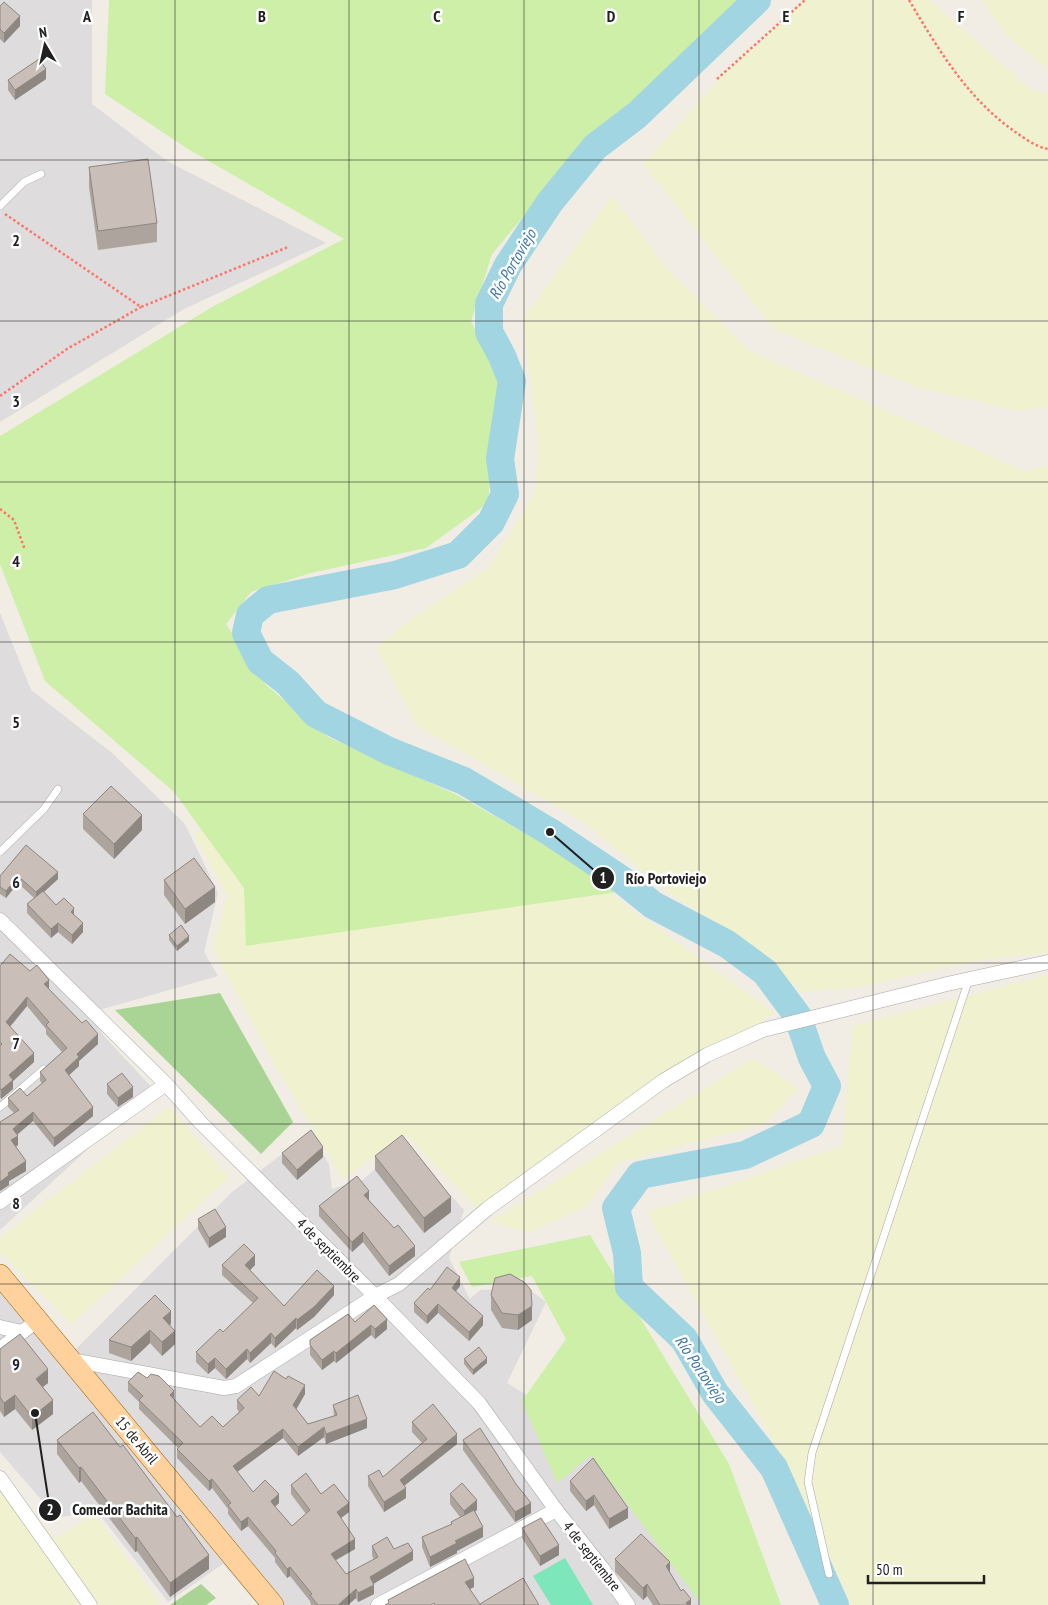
<svg xmlns="http://www.w3.org/2000/svg" width="1048" height="1605" font-family="'PT Sans Narrow',sans-serif">
  <style>
    .residential { fill: #dedcdc }
    .farmland { fill: #f0f1cf }
    .grass { fill: #cdefa7 }
    .forest { fill: #aad496 }
    .pitch { fill: #7de6ba }
    .lines { fill: none; stroke-linecap: round; stroke-linejoin: round }
    .river { stroke: #a2d5e2; stroke-width: 28 }
    .service-casing { stroke: #a7a7a7; stroke-width: 8 }
    .minor-casing { stroke: #a7a7a7; stroke-width: 15 }
    .primary-casing { stroke: #9b6300; stroke-width: 22 }
    .path { stroke: #ff7368; stroke-width: 2.5; stroke-dasharray: 2.5 2.5; stroke-linecap: butt }
    .service { stroke: #fff; stroke-width: 7 }
    .minor { stroke: #fff; stroke-width: 14 }
    .primary { stroke: #ffd19c; stroke-width: 21 }
    .wall { fill: #ada49e }
    .shaded-wall { fill: #8d8681 }
    .building { fill: #c9bfb8; stroke: #8d8681 }
    .grid { fill: none; stroke: #202020; stroke-width: 1; stroke-opacity: 0.55 }
    .labels { text-anchor: middle; dominant-baseline: central; stroke-width: 5; stroke-linejoin: round; paint-order: stroke }
    .street-label { font-size: 15px; fill: #202020; stroke: #fff }
    .water-label { font-size: 16px; font-style: italic; fill: #3e76a7; stroke: #fff }
    .grid-label { font-size: 16px; text-anchor: middle; font-weight: bold; fill: #202020; stroke: #fff; stroke-width: 5; stroke-linejoin: round; paint-order: stroke }
    .leader { fill: none; stroke: #202020; stroke-width: 2 }
    .callout-dot { fill: #202020; stroke: #fff; stroke-width: 2 }
    .mark-label { font-size: 15px; text-anchor: middle; font-weight: bold; fill: #fff }
    .callout-label { font-size: 16px; text-anchor: middle; font-weight: bold; fill: #202020; stroke: #fff; stroke-width: 5; stroke-linejoin: round; paint-order: stroke }
  </style>
  <rect width="100%" height="100%" fill="#f1ede5"/>
  <g class="residential">
    <path d="M0,0H92V104L167,161L326,243L184,309L0,422Z"/>
    <path d="M0,613L31,690L112,753L185,824L218,893L204,952L218,976L89,1013L104,1036L153,1089L0,1230Z"/>
    <path d="M310,1133L329,1164L332,1189L362,1180L404,1145L464,1210L449,1258L470,1299L480,1290L527,1288L546,1302L507,1383L609,1446L728,1605H258L223,1564L168,1602L96,1510L57,1518L0,1452V1263L75,1350L232,1192Z"/>
  </g>
  <g class="farmland">
    <path d="M805,0H929L1032,90L1048,94V407L1019,411L916,387L774,329L643,164L728,69Z"/>
    <path d="M981,0H1048V70L1007,36Z"/>
    <path d="M612,196L666,267L750,351L1025,471L1048,465V953L985,959L859,987L801,992L755,947L671,895L585,823L417,726L376,648L409,621L489,567L536,491L538,442L523,319Z"/>
    <path d="M300,759L583,874L775,1013L477,1208L405,1135L343,1179L273,1062L218,958L214,944L227,896L194,834Z"/>
    <path d="M1048,975V1605H852L790,1472L647,1212L842,1146L853,1026Z"/>
    <path d="M753,1058L798,1088L765,1124L618,1163L586,1207L530,1232L490,1222Z"/>
    <path d="M169,1107L229,1177L72,1324L0,1253V1237Z"/>
    <path d="M0,1478L55,1539L94,1514L160,1603L158,1605H0Z"/>
  </g>
  <g class="grass">
    <path d="M109,0H738L666,72L591,136L492,254L471,321L499,381L488,503L426,548L311,573L251,592L226,624L266,685L328,737L455,794L537,840L617,892L246,946L244,888L174,792L45,681L0,564V436L212,307L344,239L188,149L105,94Z"/>
    <path d="M590,1235L729,1464L781,1605H702L591,1455L557,1483L522,1401L566,1339L532,1276L472,1287L459,1262Z"/>
  </g>
  <g class="forest">
    <path d="M220,993L293,1122L261,1154L115,1010Z"/>
    <path d="M201,1584L216,1598L206,1605H170Z"/>
  </g>
  <path class="pitch" d="M565,1558L593,1605H551L533,1576Z"/>
  <g class="lines">
    <path class="river" d="M757,0L637,115L595,147L550,202L508,265L489,304V332L502,356L512,381L500,459L505,494L491,522L458,555L395,575L268,600L250,615L246,633L260,661L288,683L316,714L389,751L464,781L550,832L622,880L653,905L727,944L765,972L797,1015L812,1058L827,1086L811,1124L745,1155L640,1175L616,1208L627,1253L629,1287L684,1339L715,1393L774,1468L835,1605"/>
    <defs>
      <g id="service">
        <path d="M0,206L24,182L41,174"/>
        <path d="M0,852L44,809L58,789"/>
        <path d="M0,1107L44,1069"/>
        <path d="M829,1574L808,1482L812,1453L969,979"/>
      </g>
      <g id="minor">
        <path d="M0,920L166,1084L200,1122L375,1296L479,1403L556,1510L603,1569L628,1605"/>
        <path d="M0,1202L166,1084"/>
        <path d="M0,1327L22,1332"/>
        <path d="M0,1349L38,1320"/>
        <path d="M71,1360L224,1388L236,1386L375,1296L399,1284L487,1209L663,1081L707,1055L763,1030L947,984L1048,962"/>
        <path d="M0,1478L90,1605"/>
        <path d="M378,1605L556,1510"/>
      </g>
      <path id="primary" d="M0,1275L273,1605"/>
    </defs>
    <use href="#service" class="service-casing"/>
    <use href="#minor" class="minor-casing"/>
    <use href="#primary" class="primary-casing"/>
    <g class="path">
      <path d="M909,0C938,49 967,98 1014,131C1024,138 1036,147 1048,149"/>
      <path d="M717,79L805,0"/>
      <path d="M5,214L141,307L288,247"/>
      <path d="M0,396L67,349L141,307"/>
      <path d="M0,509L14,520L25,550"/>
    </g>
    <use href="#service" class="service"/>
    <use href="#minor" class="minor"/>
    <use href="#primary" class="primary"/>
  </g>
  <g class="wall">
    <path d="M0,6L20,26L4,43L0,39Z"/>
    <path d="M46,79L15,100L8,90V80Z"/>
    <path d="M89,167L157,223V242L98,250L89,187Z"/>
    <path d="M83,814L142,830L114,859L83,829Z"/>
    <path d="M26,845L58,879L44,892L56,905L74,915L83,932L72,944L58,932L51,938L27,913V904L34,898L18,883L6,898L0,894V876Z"/>
    <path d="M164,880L215,902L185,924L164,895Z"/>
    <path d="M169,935L189,941L177,951L169,940Z"/>
    <path d="M0,966L49,989L98,1044L79,1061V1066L69,1075L93,1116L54,1147L33,1121L17,1135L18,1145L16,1147L26,1171L9,1181V1185L0,1191L14,1113L8,1107V1098L27,1096L42,1083L40,1081V1072L62,1052L46,1034V1029L27,1006L10,1027L34,1062L13,1081V1089L1,1099L0,1097Z"/>
    <path d="M107,1084L133,1097L118,1107L107,1094Z"/>
    <path d="M282,1153L323,1157L297,1180L282,1163Z"/>
    <path d="M375,1156L451,1212L424,1233L375,1170Z"/>
    <path d="M369,1201L415,1256L389,1276L363,1242L352,1252L319,1216V1206Z"/>
    <path d="M198,1219L226,1237L209,1248L198,1229Z"/>
    <path d="M222,1265H255L250,1270L284,1306L334,1295L314,1317L297,1330L296,1328L275,1348L271,1343L250,1363L247,1359L226,1379L215,1368L208,1374L196,1362V1352L223,1332L253,1303L222,1275Z"/>
    <path d="M460,1286L456,1291L483,1325L469,1341L438,1313L427,1324L414,1312V1303L430,1290Z"/>
    <path d="M491,1295L532,1320L518,1330L502,1328L491,1310Z"/>
    <path d="M355,1322L387,1329L375,1339L371,1335L336,1363L334,1361L322,1370L310,1355V1340Z"/>
    <path d="M171,1324L170,1325L175,1344L162,1356L150,1343L131,1361L109,1353V1340Z"/>
    <path d="M0,1349L48,1383L43,1387L53,1414L32,1430L15,1409L4,1417L0,1411Z"/>
    <path d="M464,1359L487,1363L473,1375L464,1364Z"/>
    <path d="M128,1382L174,1399L200,1427H223L239,1412L237,1409V1400L259,1396L305,1394L296,1409L308,1424L334,1416L333,1405L367,1428L326,1444L324,1437L298,1456L283,1438L237,1472L253,1492L279,1503L275,1507L292,1526L306,1514L291,1494V1485L321,1494L349,1512L341,1518L355,1549L335,1560L346,1574L374,1560L372,1555V1546L394,1549L413,1560L373,1584L374,1594L358,1602L356,1598L348,1605H311L310,1601L290,1576L287,1578L275,1562V1558L248,1526L241,1531L228,1514V1509L212,1488L209,1491L177,1458V1449L178,1448L139,1409V1402L128,1391Z"/>
    <path d="M412,1422L457,1444L404,1486L406,1498L384,1512L368,1486V1476L383,1477L422,1443L412,1432Z"/>
    <path d="M57,1440L209,1569L170,1597L137,1551L135,1552L81,1481L79,1483L57,1454Z"/>
    <path d="M463,1440L531,1513L515,1522L463,1450Z"/>
    <path d="M593,1458L628,1518L609,1529L594,1505L586,1511L570,1491V1481Z"/>
    <path d="M450,1494L477,1510L475,1511L483,1537L457,1551V1553L430,1567L422,1547V1537L451,1525V1522L460,1517L450,1504Z"/>
    <path d="M522,1528L559,1555L540,1566L522,1538Z"/>
    <path d="M615,1559L670,1573L681,1591L691,1605H653L647,1596L643,1600L615,1572Z"/>
  </g>
  <g class="shaded-wall">
    <path d="M20,16V26L4,43V33Z"/>
    <path d="M46,69V79L15,100V90Z"/>
    <path d="M142,815V830L114,859V844Z"/>
    <path d="M58,872V879L36,899V892Z"/>
    <path d="M18,876V883L6,898V891Z"/>
    <path d="M215,887V902L185,924V909Z"/>
    <path d="M74,908V917L71,912Z"/>
    <path d="M58,923V932L51,938V929Z"/>
    <path d="M83,923V932L72,944V935Z"/>
    <path d="M189,936V941L177,951V946Z"/>
    <path d="M49,980V989L44,984Z"/>
    <path d="M27,997V1006L6,1031V1022Z"/>
    <path d="M98,1034V1044L79,1061V1066L65,1079V1070L77,1054Z"/>
    <path d="M34,1053V1062L13,1081V1089L1,1099V1090L9,1075Z"/>
    <path d="M133,1087V1097L118,1107V1098Z"/>
    <path d="M93,1107V1116L54,1147V1138Z"/>
    <path d="M33,1112V1121L13,1138V1129Z"/>
    <path d="M18,1136V1145L11,1150V1140Z"/>
    <path d="M323,1147V1157L297,1180V1170Z"/>
    <path d="M26,1161V1171L9,1181V1185L0,1191V1182L8,1173Z"/>
    <path d="M369,1191V1201L364,1195Z"/>
    <path d="M451,1197V1212L424,1233V1218Z"/>
    <path d="M226,1227V1237L209,1248V1238Z"/>
    <path d="M363,1232V1242L352,1252V1242Z"/>
    <path d="M415,1246V1256L389,1276V1266Z"/>
    <path d="M255,1255V1265L245,1275V1265Z"/>
    <path d="M460,1277V1286L452,1296V1288Z"/>
    <path d="M334,1286V1295L314,1317L297,1330V1320Z"/>
    <path d="M438,1304V1313L427,1324V1316Z"/>
    <path d="M532,1306V1320L518,1330V1315Z"/>
    <path d="M171,1311V1324L163,1332V1318Z"/>
    <path d="M483,1316V1325L469,1341V1332Z"/>
    <path d="M296,1318V1328L275,1348V1338Z"/>
    <path d="M387,1319V1329L375,1339V1329Z"/>
    <path d="M371,1325V1335L336,1363V1353Z"/>
    <path d="M150,1330V1343L131,1361V1347Z"/>
    <path d="M175,1331V1344L162,1356V1342Z"/>
    <path d="M271,1333V1343L250,1363V1353Z"/>
    <path d="M247,1349V1359L226,1379V1369Z"/>
    <path d="M334,1351V1361L322,1370V1360Z"/>
    <path d="M215,1358V1368L208,1374V1364Z"/>
    <path d="M487,1358V1363L473,1375V1370Z"/>
    <path d="M48,1369V1383L36,1392V1379Z"/>
    <path d="M305,1385V1394L293,1415V1405Z"/>
    <path d="M174,1391V1400L170,1395Z"/>
    <path d="M15,1395V1409L4,1417V1403Z"/>
    <path d="M53,1400V1414L32,1430V1417Z"/>
    <path d="M367,1419V1428L326,1444V1434Z"/>
    <path d="M324,1427V1437L298,1456V1447Z"/>
    <path d="M283,1429V1438L233,1475V1466Z"/>
    <path d="M457,1434V1444L400,1489V1480Z"/>
    <path d="M81,1467V1481L79,1483V1468Z"/>
    <path d="M212,1479V1488L209,1491V1481Z"/>
    <path d="M406,1488V1498L384,1512V1502Z"/>
    <path d="M279,1494V1503L271,1510V1501Z"/>
    <path d="M594,1495V1505L586,1511V1501Z"/>
    <path d="M477,1500V1510L464,1521V1511Z"/>
    <path d="M349,1503V1512L337,1521V1512Z"/>
    <path d="M531,1503V1513L515,1522V1512Z"/>
    <path d="M628,1508V1518L609,1529V1519Z"/>
    <path d="M248,1517V1526L241,1531V1522Z"/>
    <path d="M483,1527V1537L457,1551V1553L430,1567V1557L455,1541Z"/>
    <path d="M137,1537V1551L135,1552V1538Z"/>
    <path d="M355,1539V1549L331,1563V1554Z"/>
    <path d="M559,1545V1555L540,1566V1556Z"/>
    <path d="M413,1551V1560L370,1586V1577Z"/>
    <path d="M209,1555V1569L170,1597V1583Z"/>
    <path d="M670,1562V1574L666,1566Z"/>
    <path d="M290,1567V1576L287,1578V1569Z"/>
    <path d="M474,1578V1587L465,1592V1582Z"/>
    <path d="M647,1584V1596L643,1600V1588Z"/>
    <path d="M374,1585V1594L358,1602V1593Z"/>
    <path d="M356,1589V1598L348,1605H338Z"/>
    <path d="M691,1599V1605H686V1603Z"/>
  </g>
  <g class="building">
    <path d="M4,2L20,16L4,33L0,29V6Z"/>
    <path d="M39,59L46,69L15,90L8,80Z"/>
    <path d="M148,159L157,223L98,231L89,167Z"/>
    <path d="M111,786L142,815L114,844L83,814Z"/>
    <path d="M26,845L58,872L36,892L18,876L6,891L0,887V876Z"/>
    <path d="M194,858L215,887L185,909L164,880Z"/>
    <path d="M43,891L56,905L64,898L74,908L71,912L83,923L72,935L58,923L51,929L27,904Z"/>
    <path d="M181,925L189,936L177,946L169,935Z"/>
    <path d="M10,954L30,971L37,965L49,980L44,984L82,1023L86,1020L98,1034L77,1054L79,1057L65,1070L93,1107L54,1138L33,1112L13,1129L18,1136L11,1140L26,1161L8,1173L9,1175L0,1182V1122L19,1110L8,1098L20,1088L27,1096L46,1080L40,1072L67,1048L46,1025L49,1022L27,997L6,1022L34,1053L9,1075L13,1080L1,1090L0,1088V1046L2,1044L0,1042V966Z"/>
    <path d="M122,1073L133,1087L118,1098L107,1084Z"/>
    <path d="M311,1130L323,1147L297,1170L282,1153Z"/>
    <path d="M402,1135L451,1197L424,1218L375,1156Z"/>
    <path d="M357,1176L369,1191L364,1195L394,1228L398,1225L415,1246L389,1266L363,1232L352,1242L319,1206Z"/>
    <path d="M215,1209L226,1227L209,1238L198,1219Z"/>
    <path d="M244,1244L255,1255L245,1265L284,1306L317,1270L334,1286L314,1307L297,1320L296,1318L275,1338L271,1333L250,1353L247,1349L226,1369L215,1358L208,1364L196,1352L220,1329L223,1332L258,1298L222,1265Z"/>
    <path d="M447,1267L460,1277L452,1288L483,1316L469,1332L438,1304L427,1316L414,1303L428,1288L430,1290Z"/>
    <path d="M510,1274L524,1282L531,1290L532,1306L518,1315L502,1313L491,1295L495,1278Z"/>
    <path d="M155,1295L171,1311L163,1318L175,1331L162,1342L150,1330L131,1347L109,1340Z"/>
    <path d="M374,1305L387,1319L375,1329L371,1325L336,1353L334,1351L322,1360L310,1345V1340L348,1314L355,1322Z"/>
    <path d="M20,1334L48,1369L36,1379L53,1400L32,1417L15,1395L4,1403L0,1397V1349Z"/>
    <path d="M479,1347L487,1358L473,1370L464,1359Z"/>
    <path d="M274,1371L286,1379L288,1376L305,1385L293,1405L308,1424L337,1415L333,1405L358,1395L367,1419L326,1434L324,1427L298,1447L283,1429L233,1466L253,1492L265,1480L279,1494L271,1501L272,1503L292,1526L310,1510L291,1485L306,1473L321,1494L334,1484L349,1503L337,1512L355,1539L331,1554L346,1574L378,1557L372,1546L387,1537L394,1549L408,1543L413,1551L370,1577L374,1585L358,1593L356,1589L338,1605H318L310,1595L312,1594L290,1567L287,1569L275,1553L276,1551L248,1517L241,1522L228,1505L231,1503L212,1479L209,1481L177,1449L183,1443L139,1400L143,1396L128,1382L138,1372L147,1378L151,1374L159,1376L174,1391L170,1395L200,1427L212,1416L223,1427L244,1408L237,1400L251,1387L259,1396Z"/>
    <path d="M433,1404L457,1434L400,1480L406,1488L384,1502L368,1476L379,1470L383,1477L427,1439L412,1422Z"/>
    <path d="M93,1412L120,1447L123,1445L177,1517L180,1515L209,1555L170,1583L137,1537L135,1538L81,1467L79,1468L57,1440Z"/>
    <path d="M480,1428L516,1484L531,1503L515,1512L463,1440Z"/>
    <path d="M593,1458L628,1508L609,1519L594,1495L586,1501L570,1481Z"/>
    <path d="M462,1483L477,1500L464,1511L450,1494Z"/>
    <path d="M474,1510L483,1527L455,1541L457,1543L430,1557L422,1537L452,1524L451,1522Z"/>
    <path d="M541,1518L559,1545L540,1556L522,1528Z"/>
    <path d="M641,1534L670,1562L666,1566L681,1591L683,1589L691,1599L686,1603L688,1605H660L647,1584L643,1588L615,1559Z"/>
    <path d="M465,1559L474,1578L465,1582L480,1604L523,1578L539,1605H435L434,1603L431,1605H385L389,1603L388,1600Z"/>
  </g>
  <path class="grid" d="M175,0V1605M349,0V1605M524,0V1605M699,0V1605M873,0V1605M0,160H1048M0,321H1048M0,482H1048M0,642H1048M0,802H1048M0,963H1048M0,1124H1048M0,1284H1048M0,1444H1048"/>
  <g class="labels">
    <g class="street-label">
      <text transform="translate(329 1250) rotate(45)">4 de septiembre</text>
      <text transform="translate(137 1440) rotate(50)">15 de Abril</text>
      <text transform="translate(592 1556) rotate(52)">4 de septiembre</text>
    </g>
    <g class="water-label">
      <text transform="translate(512 264) rotate(-60)">Río Portoviejo</text>
      <text transform="translate(701 1369) rotate(56)">Río Portoviejo</text>
    </g>
  </g>
  <g class="grid-label">
    <text x="87" y="22">A</text>
    <text x="262" y="22">B</text>
    <text x="437" y="22">C</text>
    <text x="611" y="22">D</text>
    <text x="786" y="22">E</text>
    <text x="961" y="22">F</text>
    <text x="16" y="246">2</text>
    <text x="16" y="407">3</text>
    <text x="16" y="567">4</text>
    <text x="16" y="728">5</text>
    <text x="16" y="888">6</text>
    <text x="16" y="1049">7</text>
    <text x="16" y="1209">8</text>
    <text x="16" y="1370">9</text>
  </g>
  <path class="leader" d="M550 832L603 878M35 1413L50 1510"/>
  <g class="callout-dot">
    <circle cx="550" cy="832" r="5"/>
    <circle cx="35" cy="1413" r="5"/>
    <circle cx="603" cy="878" r="12"/>
    <circle cx="50" cy="1510" r="12"/>
  </g>
  <g class="mark-label">
    <text x="603" y="883">1</text>
    <text x="50" y="1515">2</text>
  </g>
  <g class="callout-label">
    <text x="666" y="884">Río Portoviejo</text>
    <text x="120" y="1515">Comedor Bachita</text>
  </g>
  <g transform="translate(45 45) rotate(351)" stroke="#ffffff" stroke-width="4" paint-order="stroke">
  <path d="M0-4L9 19L0 12L-9 19Z" fill="#202020"/>
  <text y="-8" font-size="14" font-weight="bold" text-anchor="middle" fill="#202020">N</text>
  </g>
  <path d="M868 1575v8h116v-8" fill="none" stroke="#202020" stroke-width="2.5"/>
  <text x="876" y="1575" font-size="15" fill="#202020" stroke="#ffffff" stroke-width="4" paint-order="stroke">50 m</text>
</svg>
